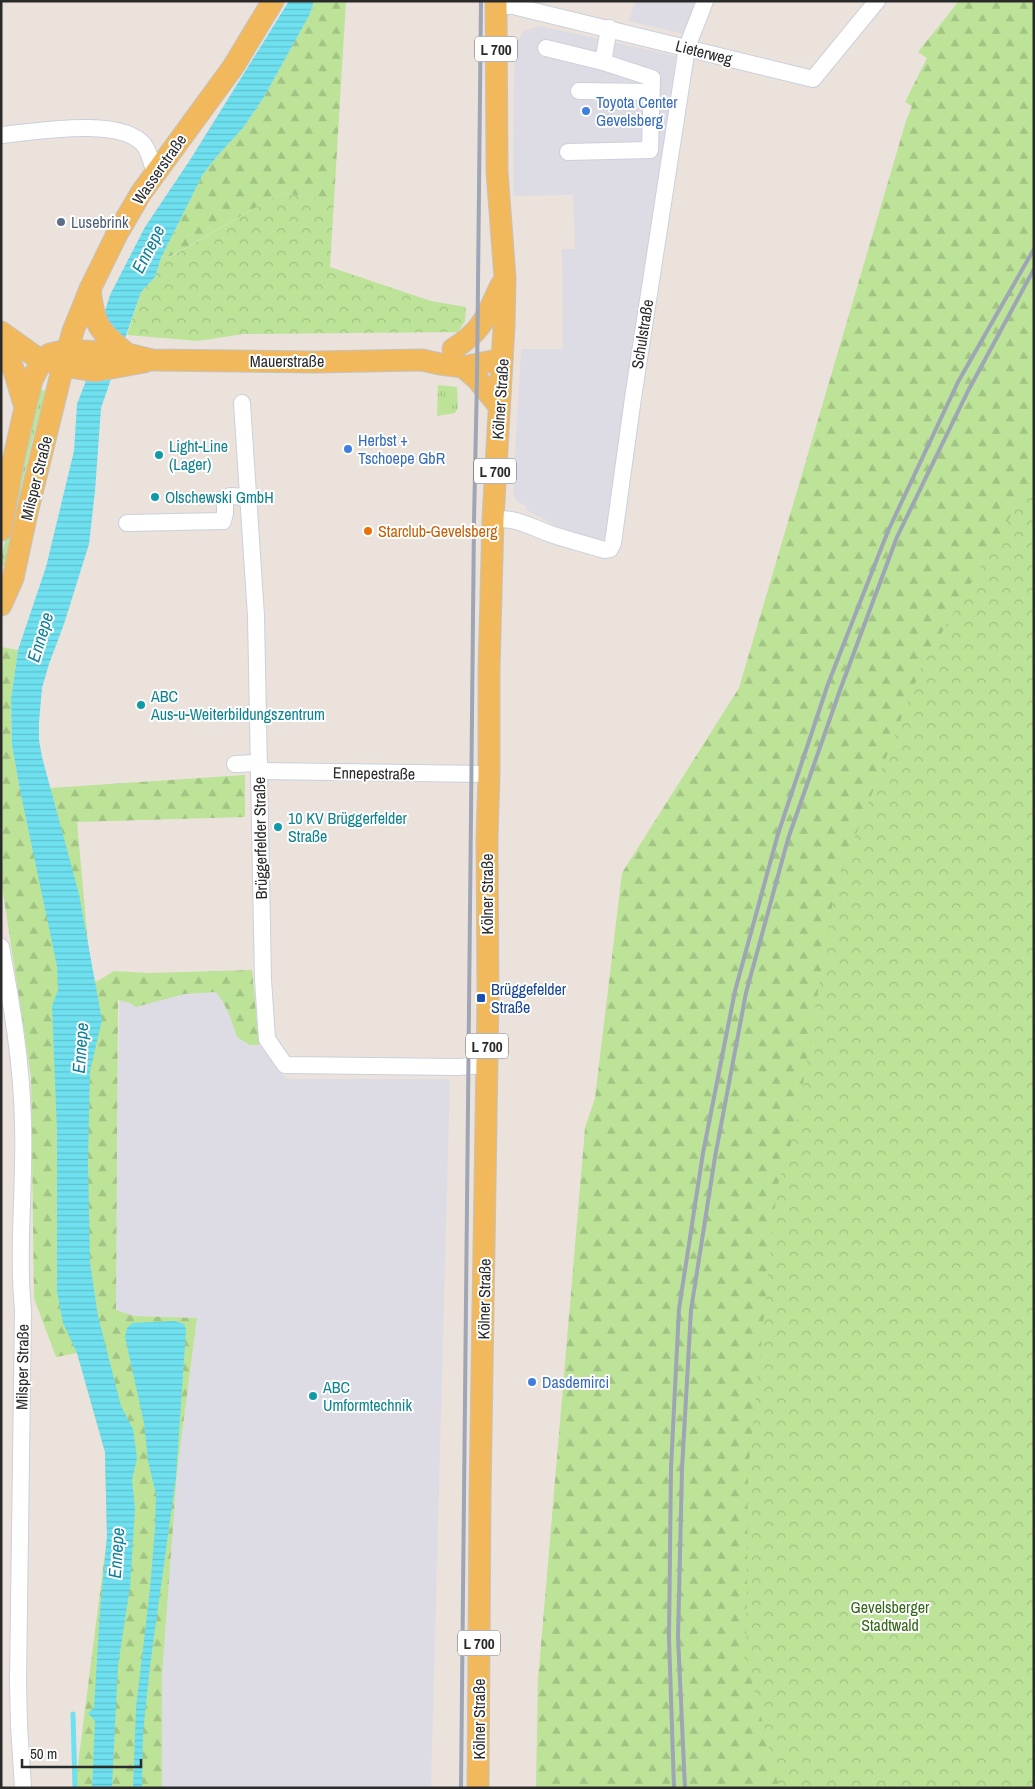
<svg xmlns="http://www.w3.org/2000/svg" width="1035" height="1789" font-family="'Archivo Narrow',sans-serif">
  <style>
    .industrial { fill: #dddce4 }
    .grass { fill: url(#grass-tufts) }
    .forest { fill: url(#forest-firs) }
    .park { fill: url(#park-crowns) }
    .water { fill: url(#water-rules) }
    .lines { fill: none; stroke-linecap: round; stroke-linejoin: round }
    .stream { stroke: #6ee0ef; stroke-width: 5 }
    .minor-casing { stroke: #cad0dc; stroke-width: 18 }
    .major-casing { stroke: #c3c3c3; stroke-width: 23 }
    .minor { stroke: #fff; stroke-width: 16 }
    .major { stroke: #f1b85c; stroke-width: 21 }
    .rail { stroke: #9ea5b4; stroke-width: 4 }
    .shop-dot { fill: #3f7fe0; stroke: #fff; stroke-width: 2 }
    .service-dot { fill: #5c6f8a; stroke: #fff; stroke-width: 2 }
    .culture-dot { fill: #0f9aa8; stroke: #fff; stroke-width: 2 }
    .food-dot { fill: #e8710a; stroke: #fff; stroke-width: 2 }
    .transit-dot { fill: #1a4fb4; stroke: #fff; stroke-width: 2 }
    .labels { text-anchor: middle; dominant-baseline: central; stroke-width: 4; stroke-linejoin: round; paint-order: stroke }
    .shield { fill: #fff; stroke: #6a6a6a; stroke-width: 1 }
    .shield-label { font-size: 15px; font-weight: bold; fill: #2a2a2a }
    .street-label { font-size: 16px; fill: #2a2a2a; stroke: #fff }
    .shop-label { font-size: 16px; fill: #366cbe; stroke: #fff; text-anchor: start }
    .service-label { font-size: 16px; fill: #4e5e75; stroke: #fff; text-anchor: start }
    .culture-label { font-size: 16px; fill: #0d838f; stroke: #fff; text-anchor: start }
    .food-label { font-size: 16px; fill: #c56008; stroke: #fff; text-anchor: start }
    .transit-label { font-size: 16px; fill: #164399; stroke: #fff; text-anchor: start }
    .park-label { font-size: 16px; fill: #35671a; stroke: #fff }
    .water-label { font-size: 18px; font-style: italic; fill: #0d7f9b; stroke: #fff }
  </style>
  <defs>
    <pattern id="grass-tufts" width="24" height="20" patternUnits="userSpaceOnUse" patternTransform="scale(1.25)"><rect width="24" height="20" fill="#bce398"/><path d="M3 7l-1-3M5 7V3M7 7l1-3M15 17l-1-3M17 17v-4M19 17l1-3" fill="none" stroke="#a2c383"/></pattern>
    <pattern id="forest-firs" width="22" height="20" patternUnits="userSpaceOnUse" patternTransform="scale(1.25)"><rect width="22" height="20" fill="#bce398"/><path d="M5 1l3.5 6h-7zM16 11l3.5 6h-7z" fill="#a2c383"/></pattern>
    <pattern id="park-crowns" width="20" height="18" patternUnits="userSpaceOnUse" patternTransform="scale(1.25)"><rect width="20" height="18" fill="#bce398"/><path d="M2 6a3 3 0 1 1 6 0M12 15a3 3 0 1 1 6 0" fill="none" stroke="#a2c383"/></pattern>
    <pattern id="water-rules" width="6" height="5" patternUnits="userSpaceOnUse" patternTransform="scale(1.25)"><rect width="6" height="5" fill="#6ee0ef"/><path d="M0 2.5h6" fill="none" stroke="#5fc0cd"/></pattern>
  </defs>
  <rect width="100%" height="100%" fill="#ece2dc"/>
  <g class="industrial">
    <path d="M635,1H695L683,34L629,21Z"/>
    <path d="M540,26L676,56L658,224L606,534L603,539L597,540L557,526L526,510V506L518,502L514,496L513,489L521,349H563L562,249H575L573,195L513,196L514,75L517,41L524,31Z"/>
    <path d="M252,970L259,1045L287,1079H450L431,1788H162V1676L177,1472L197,1318L134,1316L116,1310L118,1078L120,979Z"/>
  </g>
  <g class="grass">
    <path d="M438,385L457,387L458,408L455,413L437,416Z"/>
    <path d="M37,388L46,391C29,449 16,507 7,566H2V554Z"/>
  </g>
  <g class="forest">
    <path d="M314,1H346L334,200L281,193L171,256L161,258L203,174L219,154L243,128L264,97L310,14Z"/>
    <path d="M959,1H1034V1788H536L538,1680L585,1128L595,1098L622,873L739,688L906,121L912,106L905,102L927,58L918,52Z"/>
    <path d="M1,647L18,650L11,699L12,745L20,790L245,775V817L77,822L91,977L96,982L114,971L149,973L252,970L259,1045H250L237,1037L229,1014L222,1000L216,992L184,994L136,1007L130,1003L118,1000L116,1310L134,1316L197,1318L177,1472L162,1676V1788H75L107,1537L105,1452L77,1353L56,1357L34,1298L31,1077L1,879Z"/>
  </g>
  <g class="park">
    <path d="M281,193L334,200L330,267L431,301L466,307L465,321L458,332L244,334L198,341L127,335L141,292L155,277L161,258L172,256Z"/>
    <path d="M1034,476V1788H779L746,1657L748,1472L777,1188L796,1127L835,888L921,668Z"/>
  </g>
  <g class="water">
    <path d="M289,1H314L310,14L264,97L243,128L219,154L203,174L161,258L155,277L141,292L101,408L95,491L89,544L64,624L49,664L42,688L39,722V740L42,757L79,894L102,1020L90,1071L88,1161L90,1263L98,1316L121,1406L133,1429L137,1458L132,1480L135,1508L130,1587L118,1665L112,1788H92L95,1721L88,1713L94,1708L100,1610L107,1537L105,1452L77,1353L63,1323L57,1292V1131L52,1006L58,990L57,966L20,790L12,745L11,699L18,650L46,567L74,451L77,404L108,324L105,311L110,295L145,227L190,160Z"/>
    <path d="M175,1321L184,1324L186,1330L176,1477L150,1666L143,1733L142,1788H133L136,1708L150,1589L155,1529L156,1494L148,1461L144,1423L125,1337L127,1328L132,1323Z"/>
  </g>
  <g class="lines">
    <path class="stream" d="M73,1714L75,1788"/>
    <defs>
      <g id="minor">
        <path d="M496,6H513L813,79L877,1"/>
        <path d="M546,48L603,62"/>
        <path d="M579,91L651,92"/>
        <path d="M1,135C34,132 121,116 144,145C150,153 152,164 155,174"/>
        <path d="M568,152L650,150L652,78L603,62L609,28"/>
        <path d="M242,403L256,616L263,980L267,1039L285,1065L458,1067L487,1065"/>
        <path d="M493,519C517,518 527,525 548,533C567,540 586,544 604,550L610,549L613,543L633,398L687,47L705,1"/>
        <path d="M127,523L223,521L225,513V499L230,496L248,497"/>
        <path d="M235,764L259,763"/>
        <path d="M259,771L489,774"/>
        <path d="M1,947C12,1006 22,1064 23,1124C25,1186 17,1248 23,1310L18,1682L19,1726L23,1788"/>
      </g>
      <g id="major">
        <path d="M90,289C94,326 99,331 127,354"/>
        <path d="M1,332L36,357L63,366L95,371L144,362"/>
        <path d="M1,339L14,371L25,407"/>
        <path d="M453,349C484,330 486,316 501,285"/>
        <path d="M463,367L477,379L499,406"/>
        <path d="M1,530L14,457L25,408L32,380L42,360L50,354L68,350L127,354L152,360L315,362L422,360L440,364L463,367L502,359"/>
        <path d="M1,605L13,578L27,513L63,366L73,331L90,289L117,234L141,193L233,67L273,1"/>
        <path d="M478,1788L480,1498L488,997L487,839L489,774V670L493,519L504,326L505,278L497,171L496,1"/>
      </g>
    </defs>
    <use href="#minor" class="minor-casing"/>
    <use href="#major" class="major-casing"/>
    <use href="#minor" class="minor"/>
    <use href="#major" class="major"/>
    <g class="rail">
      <path d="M461,1788L474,521L477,379L481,1"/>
      <path d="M674,1788L669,1638L671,1468L679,1309L703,1153L735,991L778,834L828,684L888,531L958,382L1034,249"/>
      <path d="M685,1788L678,1637L682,1469L691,1310L715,1157L746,993L788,839L840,690L897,537L968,391L1034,269"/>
    </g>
  </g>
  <g class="shop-dot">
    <circle cx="586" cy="111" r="5"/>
    <circle cx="348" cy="449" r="5"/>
    <circle cx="532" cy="1382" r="5"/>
  </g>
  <circle class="service-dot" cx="61" cy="222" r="5"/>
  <g class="culture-dot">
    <circle cx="159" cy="455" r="5"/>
    <circle cx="155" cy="497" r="5"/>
    <circle cx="141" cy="705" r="5"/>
    <circle cx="278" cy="827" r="5"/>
    <circle cx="313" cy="1396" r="5"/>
  </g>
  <circle class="food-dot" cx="368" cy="531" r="5"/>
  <rect class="transit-dot" x="476" y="993" width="10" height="10" rx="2.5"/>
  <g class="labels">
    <g class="shield">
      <rect x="475" y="36.5" width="42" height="25" rx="4"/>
      <rect x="474" y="458.5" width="42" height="25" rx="4"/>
      <rect x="466" y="1033.5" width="42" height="25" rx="4"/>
      <rect x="458" y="1630.5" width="42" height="25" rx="4"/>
    </g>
    <g class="shield-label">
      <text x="496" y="49">L 700</text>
      <text x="495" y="471">L 700</text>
      <text x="487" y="1046">L 700</text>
      <text x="479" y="1643">L 700</text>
    </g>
    <g class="street-label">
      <text transform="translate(704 52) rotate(14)">Lieterweg</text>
      <text transform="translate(159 169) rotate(-55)">Wasserstraße</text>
      <text transform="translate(642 334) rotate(-81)">Schulstraße</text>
      <text x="287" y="361">Mauerstraße</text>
      <text transform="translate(500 399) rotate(-86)">Kölner Straße</text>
      <text transform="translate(36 478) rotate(-76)">Milsper Straße</text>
      <text transform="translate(374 773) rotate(1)">Ennepestraße</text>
      <text transform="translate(260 838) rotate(-91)">Brüggerfelder Straße</text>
      <text transform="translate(487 894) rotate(-90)">Kölner Straße</text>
      <text transform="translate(484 1299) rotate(-89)">Kölner Straße</text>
      <text transform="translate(22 1367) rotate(-89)">Milsper Straße</text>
      <text transform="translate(479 1719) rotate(-90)">Kölner Straße</text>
    </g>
    <g class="shop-label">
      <text x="596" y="102">Toyota Center<tspan x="596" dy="18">Gevelsberg</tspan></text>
      <text x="358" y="440">Herbst +<tspan x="358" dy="18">Tschoepe GbR</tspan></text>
      <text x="542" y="1382">Dasdemirci</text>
    </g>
    <g class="service-label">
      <text x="71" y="222">Lusebrink</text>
    </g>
    <g class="culture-label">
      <text x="169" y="446">Light-Line<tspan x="169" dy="18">(Lager)</tspan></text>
      <text x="165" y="497">Olschewski GmbH</text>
      <text x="151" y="696">ABC<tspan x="151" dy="18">Aus-u-Weiterbildungszentrum</tspan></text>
      <text x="288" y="818">10 KV Brüggerfelder<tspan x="288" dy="18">Straße</tspan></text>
      <text x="323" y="1387">ABC<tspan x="323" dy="18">Umformtechnik</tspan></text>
    </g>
    <g class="food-label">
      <text x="378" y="531">Starclub-Gevelsberg</text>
    </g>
    <g class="transit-label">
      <text x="491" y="989">Brüggefelder<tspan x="491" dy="18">Straße</tspan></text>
    </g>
    <g class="park-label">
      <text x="890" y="1607">Gevelsberger<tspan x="890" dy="18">Stadtwald</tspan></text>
    </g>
    <g class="water-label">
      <text transform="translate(148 249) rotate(-63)">Ennepe</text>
      <text transform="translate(40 637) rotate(-73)">Ennepe</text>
      <text transform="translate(80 1048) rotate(-86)">Ennepe</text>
      <text transform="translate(116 1553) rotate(-86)">Ennepe</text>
    </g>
  </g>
  <rect width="1035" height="1789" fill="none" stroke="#2a2a2a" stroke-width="5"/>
  <path d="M22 1759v8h119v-8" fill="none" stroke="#2a2a2a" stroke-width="2.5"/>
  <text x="30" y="1759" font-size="15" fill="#2a2a2a" stroke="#ffffff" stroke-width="4" paint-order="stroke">50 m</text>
</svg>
